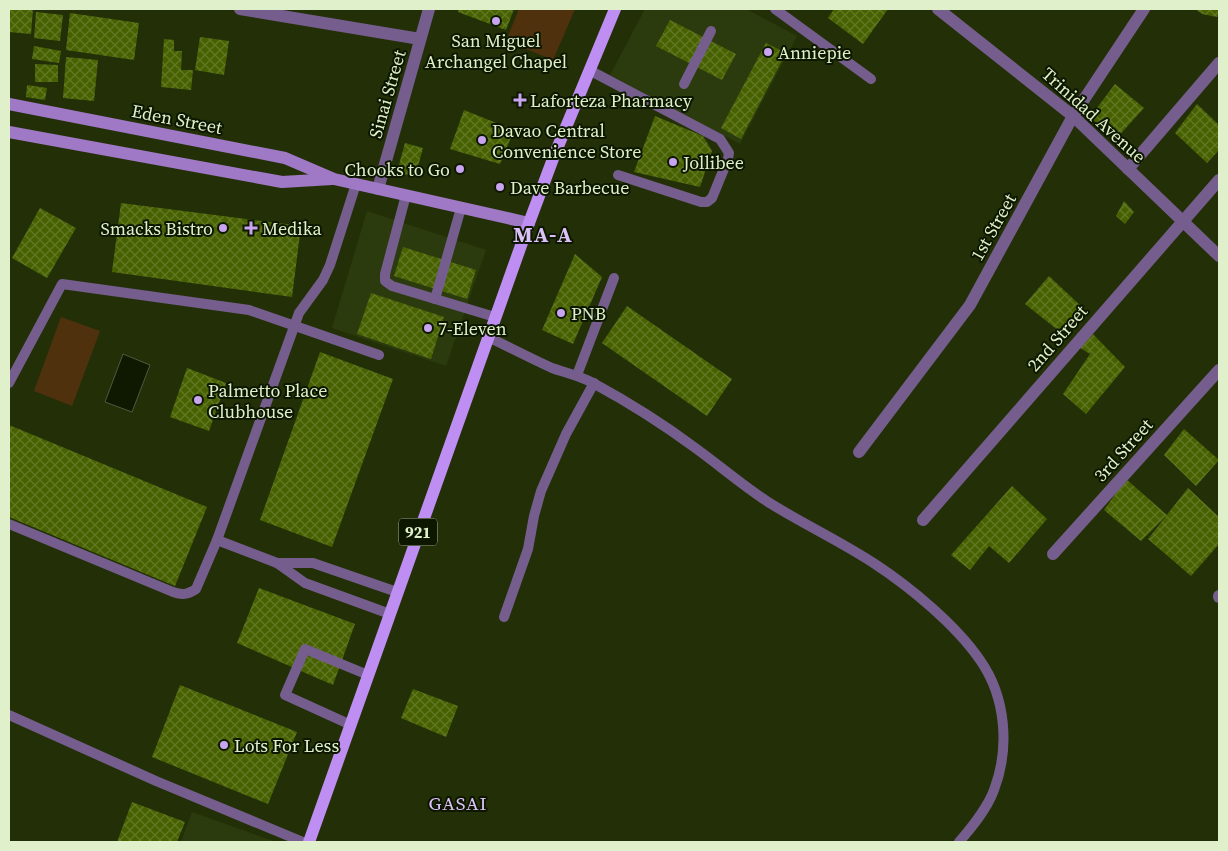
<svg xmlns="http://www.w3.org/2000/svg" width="1228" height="851" font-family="'Source Serif 4',serif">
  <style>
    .built { fill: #2c3b0d }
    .pitch { fill: #4f310e }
    .water { fill: #0f1801; stroke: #4e593d }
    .building { fill: url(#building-cross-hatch) }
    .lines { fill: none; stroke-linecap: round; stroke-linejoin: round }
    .service { stroke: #755e8e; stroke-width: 10 }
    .minor { stroke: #755e8e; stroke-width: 12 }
    .secondary { stroke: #9f79c6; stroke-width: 12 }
    .primary { stroke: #bf8ef2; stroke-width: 12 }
    .poi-dot { fill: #c8a5ee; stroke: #0d1700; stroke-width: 2 }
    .labels { text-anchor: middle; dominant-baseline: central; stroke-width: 4; stroke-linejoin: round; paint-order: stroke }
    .shield { fill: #0d1700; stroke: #a1af8d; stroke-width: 1 }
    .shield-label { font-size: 16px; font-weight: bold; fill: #e0f0ca }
    .poi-label { font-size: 18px; fill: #e0f0ca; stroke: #0d1700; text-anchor: start }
    .street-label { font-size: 18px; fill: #e0f0ca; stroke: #0d1700 }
    .neighbourhood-label { font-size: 19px; letter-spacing: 1px; fill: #dcc2f9; stroke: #0d1700 }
    .district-label { font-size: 22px; font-weight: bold; letter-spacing: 1px; fill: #dcc2f9; stroke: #0d1700 }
  </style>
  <defs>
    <pattern id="building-cross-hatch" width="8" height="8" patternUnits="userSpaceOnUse" patternTransform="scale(1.25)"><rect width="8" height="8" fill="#476101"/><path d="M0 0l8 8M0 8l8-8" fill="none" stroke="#617825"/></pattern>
  </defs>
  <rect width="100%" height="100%" fill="#233007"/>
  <g class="built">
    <path d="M645,9H746L797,36L740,144L610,75Z"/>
    <path d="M367,211L486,250L446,366L332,328Z"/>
    <path d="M192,812L276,842H181Z"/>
  </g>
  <g class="pitch">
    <path d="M519,9H575L553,60L506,41Z"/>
    <path d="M61,317L100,331L72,406L34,391Z"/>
  </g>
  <path class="water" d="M123,354L150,365L132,412L105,402Z"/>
  <g class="building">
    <path d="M9,9H33L31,34L9,32Z"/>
    <path d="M459,9H514L506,30L458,12Z"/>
    <path d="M834,9H888L863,44L828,18Z"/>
    <path d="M1195,9H1219V14L1217,17L1202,14Z"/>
    <path d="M36,12L63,15L60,41L34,38Z"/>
    <path d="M70,13L139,23L134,60L66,50Z"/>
    <path d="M670,20L736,54L722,80L656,46Z"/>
    <path d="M200,37L229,41L224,75L195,70Z"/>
    <path d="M164,39L174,40V51H182L181,70H193L191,90L161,87Z"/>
    <path d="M766,43L786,53L741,139L721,128Z"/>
    <path d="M34,46L61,51L59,63L32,59Z"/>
    <path d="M66,57L98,60L94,101L63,98Z"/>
    <path d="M35,64L58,65V82H35Z"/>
    <path d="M1115,84L1144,108L1115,140L1090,117Z"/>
    <path d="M27,85L47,88L45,100L26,97Z"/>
    <path d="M1197,104L1219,125V150L1207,163L1175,133Z"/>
    <path d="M464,110L514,130L500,164L450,149Z"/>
    <path d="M655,116L703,136L712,151L700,187L634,172Z"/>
    <path d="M405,143L423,148L415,177L397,172Z"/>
    <path d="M1124,201L1134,212L1125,224L1116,216Z"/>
    <path d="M121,203L301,226L292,297L112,272Z"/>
    <path d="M40,208L76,228L47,278L12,258Z"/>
    <path d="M403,247L476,270L467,299L394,276Z"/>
    <path d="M575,254L602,277L573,344L542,330Z"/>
    <path d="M1049,276L1082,307L1059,331L1025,304Z"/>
    <path d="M371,293L444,317L431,359L357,334Z"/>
    <path d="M627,306L732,379L707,416L602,343Z"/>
    <path d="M1090,331L1125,367L1086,414L1063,394L1090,354L1077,346Z"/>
    <path d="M320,352L393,379L332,547L260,520Z"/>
    <path d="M187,368L226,383L209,431L170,417Z"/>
    <path d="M9,425L207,507L175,586L9,517Z"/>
    <path d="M1184,429L1219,460L1196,486L1164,455Z"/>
    <path d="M1126,479L1167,515L1141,541L1104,510Z"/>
    <path d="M1012,486L1047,519L1009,563L989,546L970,570L951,555Z"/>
    <path d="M1188,488L1219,517V544L1191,576L1148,539Z"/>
    <path d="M259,588L355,624L333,685L237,643Z"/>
    <path d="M180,685L297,732L268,804L152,757Z"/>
    <path d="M413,689L458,706L446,737L401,718Z"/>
    <path d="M132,802L185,822L177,842H117Z"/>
  </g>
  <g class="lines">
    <g class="service">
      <path d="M775,9L871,79"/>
      <path d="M589,70L720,139L729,153L728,159L712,198L707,202H701L618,175"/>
      <path d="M684,84L711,31"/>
      <path d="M406,195L385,274V281L392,286L495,317"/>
      <path d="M435,299L461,208"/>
      <path d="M488,337C509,347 530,358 552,368C566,373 580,376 593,383C628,402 663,424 694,447C719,465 742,485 768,502C803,524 840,541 875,564C910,587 956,625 980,660C1006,697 1010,748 994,790C987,809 972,827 959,842"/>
      <path d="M577,375L614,278"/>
      <path d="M9,383L62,284L249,310L379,355"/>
      <path d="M9,524L173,592C182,595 187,595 196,589L217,540L299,313L323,280L330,265L356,184"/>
      <path d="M217,540L277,563L305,583L390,614"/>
      <path d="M277,563H313L397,592"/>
      <path d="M504,617L528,549L534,516L541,491L566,434L594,383"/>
      <path d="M9,715L156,781L303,842"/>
      <path d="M351,725L285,695L305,649L368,675"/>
    </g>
    <g class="minor">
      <path d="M240,9L420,39"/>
      <path d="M938,9L1073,116L1219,256"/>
      <path d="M1128,169L1219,63"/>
      <path d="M378,189L429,9"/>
      <path d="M859,452L970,305L1073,116L1144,9"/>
      <path d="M923,520L1219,180"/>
      <path d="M1053,554L1219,370"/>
      <path d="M1219,597V596"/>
    </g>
    <g class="secondary">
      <path d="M9,104L285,158L334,179L529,223"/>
      <path d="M9,132L282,182L332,179"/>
    </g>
    <path class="primary" d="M309,842L529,223L554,156L615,9"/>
  </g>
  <g class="poi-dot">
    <circle cx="496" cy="21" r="5"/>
    <circle cx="768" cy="52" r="5"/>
    <path d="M517.5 92.5h5v5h5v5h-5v5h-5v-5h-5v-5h5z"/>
    <circle cx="482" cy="140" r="5"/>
    <circle cx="673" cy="162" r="5"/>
    <circle cx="460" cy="169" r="5"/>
    <circle cx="500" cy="187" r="5"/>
    <circle cx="223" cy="228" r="5"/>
    <path d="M248.5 220.5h5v5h5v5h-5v5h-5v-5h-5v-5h5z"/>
    <circle cx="561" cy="313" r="5"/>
    <circle cx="428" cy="328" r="5"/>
    <circle cx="198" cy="400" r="5"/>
    <circle cx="224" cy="745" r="5"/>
  </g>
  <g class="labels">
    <rect class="shield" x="399" y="518.5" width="38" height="27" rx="4"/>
    <g class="shield-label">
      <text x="418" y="532">921</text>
    </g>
    <g class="poi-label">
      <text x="496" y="40" text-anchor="middle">San Miguel<tspan x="496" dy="21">Archangel Chapel</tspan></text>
      <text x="778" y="52">Anniepie</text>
      <text x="530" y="100">Laforteza Pharmacy</text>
      <text x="492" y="130">Davao Central<tspan x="492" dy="21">Convenience Store</tspan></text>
      <text x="683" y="162">Jollibee</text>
      <text x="450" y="169" text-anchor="end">Chooks to Go</text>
      <text x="510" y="187">Dave Barbecue</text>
      <text x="213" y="228" text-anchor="end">Smacks Bistro</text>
      <text x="262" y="228">Medika</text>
      <text x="571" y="313">PNB</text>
      <text x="438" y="328">7-Eleven</text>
      <text x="208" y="390">Palmetto Place<tspan x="208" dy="21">Clubhouse</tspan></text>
      <text x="234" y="745">Lots For Less</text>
    </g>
    <g class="street-label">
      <text transform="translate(387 94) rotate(-74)">Sinai Street</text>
      <text transform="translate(1094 115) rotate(42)">Trinidad Avenue</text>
      <text transform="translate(177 119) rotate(11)">Eden Street</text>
      <text transform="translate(993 227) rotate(-61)">1st Street</text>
      <text transform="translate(1057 338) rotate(-49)">2nd Street</text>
      <text transform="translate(1123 450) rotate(-48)">3rd Street</text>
    </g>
    <g class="neighbourhood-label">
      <text x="458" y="803">GASAI</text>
    </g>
    <g class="district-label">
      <text x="543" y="234">MA-A</text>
    </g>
  </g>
  <rect width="1228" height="851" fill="none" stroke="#e0f0ca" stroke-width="20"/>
</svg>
